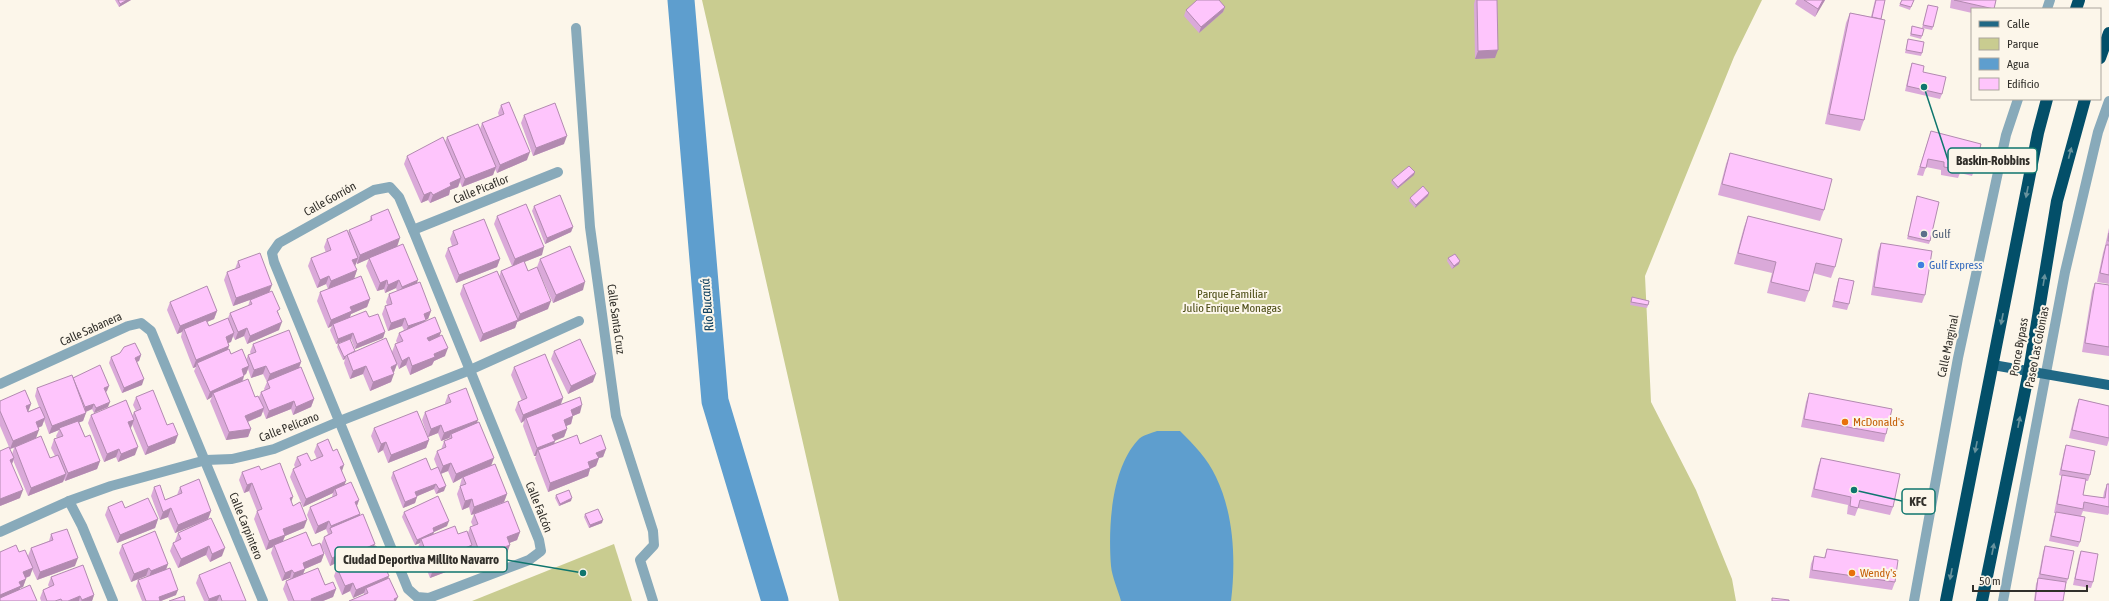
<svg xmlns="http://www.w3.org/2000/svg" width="2109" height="601" font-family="'Asap Condensed',sans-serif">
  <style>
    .green { fill: #c9cc90 }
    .water { fill: #5e9ece }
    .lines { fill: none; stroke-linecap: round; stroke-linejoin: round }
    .river { stroke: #5e9ece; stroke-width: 27 }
    .minor { stroke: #88aaba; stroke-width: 10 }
    .major { stroke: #206885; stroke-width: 10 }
    .highway { stroke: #034f69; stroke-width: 12 }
    .wall { fill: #daa9d9; fill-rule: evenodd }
    .shaded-wall { fill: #b28ab0 }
    .building { fill: #fec5fc; stroke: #b28ab0 }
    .oneway { fill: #67929d }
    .service-dot { fill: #5c6f8a; stroke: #fcf6ea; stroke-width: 1.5 }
    .shop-dot { fill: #3f7fe0; stroke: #fcf6ea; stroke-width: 1.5 }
    .food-dot { fill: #e8710a; stroke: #fcf6ea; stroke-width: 1.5 }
    .labels { text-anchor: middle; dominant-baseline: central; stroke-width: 4; stroke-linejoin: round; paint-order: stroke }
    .street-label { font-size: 12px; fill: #312f2a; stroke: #fcf6ea }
    .service-label { font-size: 12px; fill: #4e5e75; stroke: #fcf6ea; text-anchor: start }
    .shop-label { font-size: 12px; fill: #366cbe; stroke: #fcf6ea; text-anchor: start }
    .park-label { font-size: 12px; fill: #4c4d15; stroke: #fcf6ea }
    .food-label { font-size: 12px; fill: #c56008; stroke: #fcf6ea; text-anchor: start }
    .water-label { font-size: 13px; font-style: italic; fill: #0f4161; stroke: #fcf6ea }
    .leader { fill: none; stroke: #0f766e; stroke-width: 1.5 }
    .callout-dot { fill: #0f766e; stroke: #fcf6ea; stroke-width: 1.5 }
    .callout { fill: #fcf6ea; stroke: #0f766e; stroke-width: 1.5 }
    .callout-label { font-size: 13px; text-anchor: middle; font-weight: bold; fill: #312f2a }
  </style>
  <rect width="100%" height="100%" fill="#fcf6ea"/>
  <g class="green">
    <path d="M702,0H1762L1734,57L1645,276L1651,402L1696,490L1732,579L1736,601H839Z"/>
    <path d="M614,544L632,601H472Z"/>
  </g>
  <path class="water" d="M1157,431H1180C1194,445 1208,459 1216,477C1234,514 1236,561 1231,601H1121C1118,590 1112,577 1111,566C1108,528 1111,469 1138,440C1142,435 1152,433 1157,431Z"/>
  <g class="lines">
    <path class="river" d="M681,0L715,401L775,601"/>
    <g class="minor">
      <path d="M2047,9L2050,0"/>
      <path d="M576,28L590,227L616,416L653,531L654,545L640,560L653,601"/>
      <path d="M390,187L399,197L413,230L539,540L541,551L529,560L429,598L417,597L408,589L274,262L272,253L279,243L374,190Z"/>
      <path d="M413,230L558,172"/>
      <path d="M0,384L128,326L141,323L151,331L263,601"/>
      <path d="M69,501L82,526L113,601"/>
      <path d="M0,532L69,501L111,486L206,460L232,459L274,449L340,421L470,370L579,321"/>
      <path d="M1914,601L1958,358L2006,135L2018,99"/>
      <path d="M2003,601L2065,272L2098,132L2109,101"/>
    </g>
    <path class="major" d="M1993,365L2109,385"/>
    <g class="highway">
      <path d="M2076,9L2079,0"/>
      <path d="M2100,58L2109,33"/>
      <path d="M1946,601L2038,133L2047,99"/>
      <path d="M1982,601L2029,371L2057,201L2085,99"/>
    </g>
  </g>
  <g class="wall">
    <path d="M115,0H131L119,7Z"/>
    <path d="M1475,0H1497L1495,58L1475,59L1474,4Z"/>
    <path d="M1797,0H1825L1815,17L1795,4Z"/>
    <path d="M1875,0H1885L1881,19L1864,120L1860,131L1825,124L1846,23L1850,13L1871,17Z"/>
    <path d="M1902,0L1911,7L1910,10L1899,6Z"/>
    <path d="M1951,0H1996L1994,9H1972V13L1950,8Z"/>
    <path d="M1928,5L1933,27L1932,30L1922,28Z"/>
    <path d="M1225,7L1223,12L1199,33L1184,16L1186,10Z"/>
    <path d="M1912,26L1922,36L1921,39L1910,36Z"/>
    <path d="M1908,39L1922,53L1921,56L1905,53Z"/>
    <path d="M1912,63L1923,72L1942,94L1940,99L1905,91L1910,69Z"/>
    <path d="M501,105L527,160L497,173L495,169L493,175L462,187L460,182L458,187L450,190L449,195L430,203L428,200L421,203L404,164L407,156L445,142L447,137L480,129L482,123L499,116L498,113Z"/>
    <path d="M524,115L564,144L533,156L521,123Z"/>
    <path d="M1931,131L1975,168L1972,176L1960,173L1958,178L1941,175V170L1926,167L1923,176L1917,175Z"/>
    <path d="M1730,153L1824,210L1820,221L1718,195L1726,164Z"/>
    <path d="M1414,175L1397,189L1391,183L1392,180Z"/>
    <path d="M1428,196L1415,208L1409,201L1410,198Z"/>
    <path d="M1917,196L1930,241L1929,244L1907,239Z"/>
    <path d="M534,206L573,227L571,232L545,244L532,211Z"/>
    <path d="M371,216L397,247L431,311L428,319L425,320V322L440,336L445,356L434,361L432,365L410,375L406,365L399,369L397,364L394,372H393L391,382L370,391L363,374L350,379L344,363L345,359L343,360L337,347L338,344L355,351L392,352L395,344L397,343L396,341L399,333L404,330L402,326L388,331L382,314L385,306L387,305L386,302L389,294L397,291L396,288L385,293L384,289L377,291L366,266L369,258L357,264V262L355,266L357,270L354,278L370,299L367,307L351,314L350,317H369L385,332L383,338L355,349L351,339L336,344L330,330L332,326L328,328L317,301L320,292L328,289L326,284L317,288L308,266L311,258L326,253L324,247L327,239L348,233L349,230L369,222Z"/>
    <path d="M497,216L542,255L524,262L528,271L548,309L517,322L515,328L480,342L460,294L463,285L499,277L501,271L512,266L494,224Z"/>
    <path d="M1748,216L1835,267L1831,278L1813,273L1809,291L1805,302L1767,293L1772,273L1734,264L1744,227Z"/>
    <path d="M2109,228V284L2097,282L2103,253L2105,246Z"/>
    <path d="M453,231L500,259L497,267L456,283L445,256L448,248L452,246L450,239Z"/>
    <path d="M1881,243L1925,295L1922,303L1871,295L1878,251Z"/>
    <path d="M1448,258L1459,264L1452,269L1447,261Z"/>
    <path d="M540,259L583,290L553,303L537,267Z"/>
    <path d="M238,261L269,292L279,314V330L247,344L244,336L235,340L233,336L231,342L228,343L229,346L228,349L231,354L246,360L248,355L251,354L250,352L253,344L301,362L299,368L314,399L311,407L293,415L291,409L266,419L263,411L261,416L248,422L251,429L248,437L226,440L210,401L212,397L207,400L194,371L196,367L193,368L181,337L182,332L177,334L167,310L170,302L217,311L214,319L207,322L209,326L228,318L230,313L248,306L250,300L255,298L233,306L224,280L227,272L235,269ZM248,369L251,378L263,374L267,382L264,389L265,391L261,392L259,397H255L243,381L244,375L246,374Z"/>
    <path d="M1839,278L1849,304L1847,310L1832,307L1837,284Z"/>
    <path d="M2095,283L2109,285V356L2082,352L2092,291Z"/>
    <path d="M1632,297L1648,305L1647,308L1630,305Z"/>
    <path d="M554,351L593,382L568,394L551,359Z"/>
    <path d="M141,355L139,361L137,362L142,385L122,393L109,363L111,357Z"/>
    <path d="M514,367L563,398L561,404L580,413L573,416L571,424L566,426L567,429L564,437L555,441L554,444H580L606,449L603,457L599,458L596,466L590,469L588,476L548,492L535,458L536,456H534L523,426L524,421L521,423L515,410L518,402L522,401L511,375Z"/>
    <path d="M73,378L107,391L106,392L108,407L94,413L92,409L86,412L83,421L79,422L85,437L100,461L97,469L65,481L64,479L63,482L28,496L13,460L12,464L20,498L0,506L9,447L0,426V401L31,404L28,412L39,407L35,396L37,388ZM44,420L49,434L59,430L56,436L57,438L54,439L51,448L55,456L50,458L36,438L38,428L42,426ZM14,448L12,454L10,449Z"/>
    <path d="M1809,393L1886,434L1884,442L1801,427L1806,402Z"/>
    <path d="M448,395L477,423L491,466L507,494L504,502L520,532L517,540L509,543L507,553L478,564L472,548L469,553L453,560L451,570L430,578L418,547L420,543L415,545L402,517L404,512L447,526L434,532L433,535L458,534L468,533L470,527L473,526L471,522L474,514L490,508L471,515L469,507L462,510L457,494L460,486V485L462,478L453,483L448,471L441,474L444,491L436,494L434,489L417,496L415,503L403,508L391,478L393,472L431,470L437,467L434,459L437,451L441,450L444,441L449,439V438L441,441L438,433L428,437L422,420L425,412L445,404V403Z"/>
    <path d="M136,397L167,425L175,443L145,455L132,424L130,428L135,455L118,462L116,457L104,462L88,423L91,415L132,416L134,412L136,411L133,405Z"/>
    <path d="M2079,399L2109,406V440L2107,446L2069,438L2076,407Z"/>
    <path d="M374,428L429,440L426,448L388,463L383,450L378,453L371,436Z"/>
    <path d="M317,444L342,471L345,485L359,500L357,506L360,515L375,547L388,578L398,597L364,595V593L353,598L350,591L342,595L334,576L337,568L359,559V558L340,566L338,562L330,566L322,547L324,554L321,562L305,569L303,574L336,589L333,597L323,601H288L283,589L286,581L290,579V578L282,581L271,553L273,547L266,550L254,519L257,511L249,491L244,493L239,480L242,472L261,470L291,502L304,528L285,536L283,541L312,546L321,545L324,537L327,535L328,534L326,529L315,534L307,515L310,507L332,497L333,493L303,507L290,477L293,469L295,467L294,465L297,457L311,461L317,459L314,452Z"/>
    <path d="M2066,445L2090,475L2088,481H2086L2083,495L2103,498L2104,492L2107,484H2109V513L2108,515L2083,511L2081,516L2080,542L2078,547L2049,541L2054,517L2056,513H2054L2060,483L2062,476L2059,475L2064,451Z"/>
    <path d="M1821,458L1893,507L1890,515L1858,508L1855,516L1847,514L1848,505L1811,497L1818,466Z"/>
    <path d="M154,487L165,500L177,495L180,487L211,511L208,519L222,556L210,562L206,555L178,568L170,551L173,543L175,542V541L178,533L201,522L175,533L168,517L160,520L151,496Z"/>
    <path d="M556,495L571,501L559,506L555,498Z"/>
    <path d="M108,507L125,508L158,519L155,528L117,543L105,515Z"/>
    <path d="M585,514L602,523L589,528L584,517Z"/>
    <path d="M51,534L75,566L37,580L32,569L30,576L26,578L23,587L20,588V589L0,601L19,552L28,556L31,548L49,541Z"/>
    <path d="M122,545L168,564L166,570L176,595L161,601H142L136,586L138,580L147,577L146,576L131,582L119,553Z"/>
    <path d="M2045,546L2068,579L2066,584L2063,601H2034L2036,584L2038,579L2043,552Z"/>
    <path d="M1827,549L1895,582L1892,590L1809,578L1811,564L1814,556L1824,558Z"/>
    <path d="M2081,551L2093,582L2091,588L2073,585L2079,556Z"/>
    <path d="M199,575L246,601H204L196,583Z"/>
    <path d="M51,577L94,595L92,601H41L40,598L43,590L49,587L48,585Z"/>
  </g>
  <g class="shaded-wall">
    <path d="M127,0H131L119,7L120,4Z"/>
    <path d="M1823,0H1825L1815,17L1818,9Z"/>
    <path d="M1225,7L1223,12L1199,33L1201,27Z"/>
    <path d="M1498,50L1495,58L1475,59L1478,51Z"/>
    <path d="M567,136L564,144L533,156L536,148Z"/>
    <path d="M530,152L527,160L497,173L500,165Z"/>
    <path d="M496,167L493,175L462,187L465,179Z"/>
    <path d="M1415,172L1414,175L1397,189L1398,187Z"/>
    <path d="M461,178L458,187L450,190L449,195L430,203L433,195L450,183Z"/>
    <path d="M431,192L428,200L421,203L424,195Z"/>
    <path d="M1429,193L1428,196L1415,208L1416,205Z"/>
    <path d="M573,227L571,232L545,244L547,238Z"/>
    <path d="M400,238L397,247L357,264L360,255Z"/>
    <path d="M544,247L542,255L512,267L515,259Z"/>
    <path d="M358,258L355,266L352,260Z"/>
    <path d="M500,259L497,267L456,283L459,275Z"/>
    <path d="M1460,261L1459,264L1452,269L1454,266Z"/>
    <path d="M357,270L354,279L328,289L331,281Z"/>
    <path d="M329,276L326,284L317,288L320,280Z"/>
    <path d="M387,280L384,289L377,291L380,283Z"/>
    <path d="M399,280L396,288L385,293L388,285Z"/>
    <path d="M418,280L415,289L399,295L402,287Z"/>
    <path d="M585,282L583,290L553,303L556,295Z"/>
    <path d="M272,285L269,293L233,306L236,298Z"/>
    <path d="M370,299L367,307L351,314L349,319L333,324L332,326L328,328L331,320L350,307Z"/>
    <path d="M551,301L548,309L517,322L520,314Z"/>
    <path d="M217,311L214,319L185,331L184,329L182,332L177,334L180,326Z"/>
    <path d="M431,311L428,319L425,320L423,328L405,334L408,326L424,314Z"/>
    <path d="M405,318L402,326L388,331L391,323Z"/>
    <path d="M518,320L515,328L480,342L483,334Z"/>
    <path d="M282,322L279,330L247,344L250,336Z"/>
    <path d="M247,328L244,336L235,340L238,332Z"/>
    <path d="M385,332L383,338L355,349L357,344Z"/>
    <path d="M441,332L438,340L424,346L427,338Z"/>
    <path d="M234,333L231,342L223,345L226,337Z"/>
    <path d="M353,333L351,339L336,344L338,339Z"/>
    <path d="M229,346L226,354L197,363L196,367L193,368L196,360Z"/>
    <path d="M448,348L445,356L434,361L432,365L410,375L412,366L434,354Z"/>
    <path d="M141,355L139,361L133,363L135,358Z"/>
    <path d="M346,356L345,359L343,360L344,357Z"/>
    <path d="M409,357L406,365L399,369L402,361Z"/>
    <path d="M301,362L298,370L267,382L270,374Z"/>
    <path d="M397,364L394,372L388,375L391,367Z"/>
    <path d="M249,366L246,374L239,378L242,369Z"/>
    <path d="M266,366L263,374L251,378L254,370Z"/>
    <path d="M366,366L363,374L350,379L353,371Z"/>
    <path d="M394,374L391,382L370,391L373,382Z"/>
    <path d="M596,374L593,382L568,394L571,386Z"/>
    <path d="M244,376L241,384L213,393L212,397L207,400L210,392Z"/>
    <path d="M144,379L142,385L122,393L124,388Z"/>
    <path d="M109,386L107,391L102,394L104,388Z"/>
    <path d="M563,398L560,406L526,418L524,421L521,423L523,415Z"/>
    <path d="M314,399L311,407L293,415L296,407Z"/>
    <path d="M294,401L291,409L266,419L269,411Z"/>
    <path d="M110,402L108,407L94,413L96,408Z"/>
    <path d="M31,404L28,412L26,406Z"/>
    <path d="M94,404L92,409L83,413L85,407Z"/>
    <path d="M582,405L580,413L568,418L571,410Z"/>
    <path d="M264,408L261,416L242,424L245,416Z"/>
    <path d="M86,413L83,421L60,430L59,428V430L49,434L52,426Z"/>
    <path d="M573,416L571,424L561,428L564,420Z"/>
    <path d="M45,418L42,426L33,430L36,422Z"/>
    <path d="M134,420L131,428L125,430L128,422Z"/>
    <path d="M478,420L475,428L451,434L449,438L441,441L444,433Z"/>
    <path d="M441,425L438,433L428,437L431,429Z"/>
    <path d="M251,429L248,437L226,440L229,432Z"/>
    <path d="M567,429L564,437L549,443L552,435Z"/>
    <path d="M39,430L36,438L10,449L13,441Z"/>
    <path d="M178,435L175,443L145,455L148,447Z"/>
    <path d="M429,440L426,448L388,463L391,455Z"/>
    <path d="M555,441L552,449L538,450L536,456H534L537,448Z"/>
    <path d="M386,442L383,450L378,453L381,444Z"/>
    <path d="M138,447L135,455L118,462L121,454Z"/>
    <path d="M119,449L116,457L104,462L107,454Z"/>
    <path d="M606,449L603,457L599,458L596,466L590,469L588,476L548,492L550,483L588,462L596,453Z"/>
    <path d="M14,458L11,467L10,460Z"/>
    <path d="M494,458L491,466L463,477L462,478L453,483L456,474Z"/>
    <path d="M100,461L97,469L65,481L68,473Z"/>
    <path d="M451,463L448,471L440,474L443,466Z"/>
    <path d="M344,465L341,474L340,467Z"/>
    <path d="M66,474L63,482L28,496L31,488Z"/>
    <path d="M346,481L343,489H335L333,493L303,507L306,499Z"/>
    <path d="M252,483L249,491L244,493L247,485Z"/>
    <path d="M436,484L434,489L413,498L415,492Z"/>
    <path d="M446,486L444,491L436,494L439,489Z"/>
    <path d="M23,490L20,498L0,506V499Z"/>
    <path d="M507,494L504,502L471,515L474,507Z"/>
    <path d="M293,497L290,505V498Z"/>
    <path d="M417,497L415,503L403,508L405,502Z"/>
    <path d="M572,498L571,501L559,506L560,504Z"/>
    <path d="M472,499L469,507L462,510L465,501Z"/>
    <path d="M359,500L356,508L355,502Z"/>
    <path d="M171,508L168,517L160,520L163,512Z"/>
    <path d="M211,511L208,519L175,533L178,525Z"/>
    <path d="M360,514L357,522L330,528L328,534L331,526Z"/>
    <path d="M158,519L155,528L117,543L120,535Z"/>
    <path d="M307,520L304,528L285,536L282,543L274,545L273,547L266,550L269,541L283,529Z"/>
    <path d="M603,520L602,523L589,528L590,525Z"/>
    <path d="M329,521L326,529L315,534L318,526Z"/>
    <path d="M449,521L447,526L434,532L432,537L421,539L420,543L415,545L417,540L433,528Z"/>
    <path d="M520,532L517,540L504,545L507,537Z"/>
    <path d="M375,544L372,552H361L359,558L340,566L343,558Z"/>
    <path d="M472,545L469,553L448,562L451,554Z"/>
    <path d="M510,545L507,553L478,564L481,556Z"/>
    <path d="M209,546L206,555L178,568L181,559Z"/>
    <path d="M225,548L222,556L210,562L212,554Z"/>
    <path d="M324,554L321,562L300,571L303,563Z"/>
    <path d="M341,554L338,562L330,566L332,558Z"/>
    <path d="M78,558L75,566L37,580L40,572Z"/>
    <path d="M454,561L451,570L430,578L433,570Z"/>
    <path d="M168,564L165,572L148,580L151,571Z"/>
    <path d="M33,568L30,576L20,580L23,572Z"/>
    <path d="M149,568L146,576L131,582L134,574Z"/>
    <path d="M305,569L302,577L291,582L294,573Z"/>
    <path d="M292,570L290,578L282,581L285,573Z"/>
    <path d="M389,576L386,584L366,588L364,593L353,598L356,590Z"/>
    <path d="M26,579L23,587L20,588L18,595L0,601V595L19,582Z"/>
    <path d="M353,583L350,591L342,595L345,586Z"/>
    <path d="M336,589L333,597L323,601H310L311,599Z"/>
    <path d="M178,590L176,595L161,601H157L159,597Z"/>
    <path d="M94,595L92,601H81L82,600Z"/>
    <path d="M220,595L217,601H208L209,599Z"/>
    <path d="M80,596L79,601H68Z"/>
    <path d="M398,597L396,601H393L394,599Z"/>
  </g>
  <g class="building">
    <path d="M118,0H127L120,4Z"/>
    <path d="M1197,0H1219L1225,7L1201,27L1186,10Z"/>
    <path d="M1477,0H1497L1498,50L1478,51Z"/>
    <path d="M1804,0H1823L1818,9Z"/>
    <path d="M1876,0H1885L1881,19L1872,17Z"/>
    <path d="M1902,0H1914L1911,7L1900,4Z"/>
    <path d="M1954,0H1996L1994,9Z"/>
    <path d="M1928,5L1938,7L1933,27L1923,25Z"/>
    <path d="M1850,13L1885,20L1864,120L1829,114Z"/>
    <path d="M1912,26L1924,29L1922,36L1911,34Z"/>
    <path d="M1908,39L1924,42L1922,53L1906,50Z"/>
    <path d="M1912,63L1924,66L1923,72L1946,77L1942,94L1907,86Z"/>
    <path d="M509,102L530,152L500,165L482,123L504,114L501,105Z"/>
    <path d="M555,103L567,136L536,148L524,115Z"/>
    <path d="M478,124L496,167L465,179L447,137Z"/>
    <path d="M1931,131L1981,144L1975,168L1962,165L1961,170L1944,167V162L1928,159L1926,168L1920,167Z"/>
    <path d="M443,137L461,178L450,183L451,186L433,195L431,192L424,195L407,156Z"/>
    <path d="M1730,153L1832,179L1824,210L1722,184Z"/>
    <path d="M1409,166L1415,172L1398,187L1392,180Z"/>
    <path d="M1423,186L1429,193L1416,205L1410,198Z"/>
    <path d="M560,195L573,227L547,238L534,206Z"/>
    <path d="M1917,196L1939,202L1930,241L1908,236Z"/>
    <path d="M526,204L544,247L515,259L497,216Z"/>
    <path d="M388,209L400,238L360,255L349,230L372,220L371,216Z"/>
    <path d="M1748,216L1842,239L1835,267L1816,263L1809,291L1771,282L1776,262L1738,253Z"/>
    <path d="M484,219L500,259L459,275L448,248L458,244L453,231Z"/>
    <path d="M347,230L358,258L352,260L357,270L331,281L329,276L320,280L311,258L331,250L327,239Z"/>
    <path d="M2109,233V241H2108Z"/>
    <path d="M1881,243L1932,251L1925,295L1874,287Z"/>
    <path d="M403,244L418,280L402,287L399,280L388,285L387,280L380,283L369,258Z"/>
    <path d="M2106,245H2109V275L2100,273Z"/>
    <path d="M570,246L585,282L556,295L540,259Z"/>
    <path d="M260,253L272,285L236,298L227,272L240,267L238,261Z"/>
    <path d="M1455,254L1460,261L1454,266L1448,258Z"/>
    <path d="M524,261L528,271L537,267L551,301L520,314L501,271Z"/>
    <path d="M497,271L518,320L483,334L463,285Z"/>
    <path d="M361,276L370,299L350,307L352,311L331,320L320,292Z"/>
    <path d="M1839,278L1854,281L1849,304L1834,301Z"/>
    <path d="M420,282L431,311L424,314L426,320L408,326L405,318L391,323L385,306L392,304L389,294Z"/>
    <path d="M2095,283L2109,285V347L2085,343Z"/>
    <path d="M207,286L217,311L180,326L170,302Z"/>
    <path d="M272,291L280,309L277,311L282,322L250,336L247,328L238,332L230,313L252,304L250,300Z"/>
    <path d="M1632,297L1649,301L1648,305L1631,302Z"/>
    <path d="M366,311L369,317L378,314L385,332L357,344L353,333L338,339L333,324Z"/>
    <path d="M435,317L441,332L427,338L429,341L442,335L448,348L434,354L435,357L412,366L409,357L402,361L395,344L403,341L399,333Z"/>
    <path d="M228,318L234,333L226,337L229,346L196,360L184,329L206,320L209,326Z"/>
    <path d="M289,330L301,362L270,374L266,366L254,370L248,355L256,352L253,344Z"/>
    <path d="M386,338L397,364L391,367L394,374L373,382L366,366L353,371L347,355Z"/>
    <path d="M350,339L355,351L347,355L346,356L344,357L338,344Z"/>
    <path d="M580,339L596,374L571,386L554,351Z"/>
    <path d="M135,343L141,355L135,358L144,379L124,388L111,357L120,353L124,347Z"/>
    <path d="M229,349L231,354L242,349L249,366L242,369L244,376L210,392L197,363Z"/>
    <path d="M545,354L563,398L523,415L518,402L527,398L514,367Z"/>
    <path d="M100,365L109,386L104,388L110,402L96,408L94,404L85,407L73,378Z"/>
    <path d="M301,367L314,399L296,407L294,401L269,411L261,392L270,388L267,381Z"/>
    <path d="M72,375L86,413L52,426L37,388Z"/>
    <path d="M248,379L255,397L258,396L264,408L245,416L251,429L229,432L213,393Z"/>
    <path d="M466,388L478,420L444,433L441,425L431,429L425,412L451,402L448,395Z"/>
    <path d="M25,390L31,404L26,406L28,412L40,407L45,418L36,422L39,430L13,441L0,411V401Z"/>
    <path d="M153,390L167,425L173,423L178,435L148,447L134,412L141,409L136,397Z"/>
    <path d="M1809,393L1892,409L1886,434L1804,419Z"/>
    <path d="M580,397L582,405L571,410L573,416L564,420L567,429L552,435L555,441L537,448L526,418Z"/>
    <path d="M2079,399L2109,406V438L2072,430Z"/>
    <path d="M126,400L134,420L128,422L138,447L121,454L119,449L107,454L91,415Z"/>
    <path d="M417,411L429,440L391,455L386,442L381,444L374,428Z"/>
    <path d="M78,421L85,437L90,435L100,461L68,473L54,439L63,436L59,428Z"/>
    <path d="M479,422L494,458L456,474L451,463L443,466L437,451L446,447L444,441L452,438L451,434Z"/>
    <path d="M577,435L580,444L601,435L606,449L596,453L599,458L588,462L590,468L550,483L538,450Z"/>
    <path d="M41,436L50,458L58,455L66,474L31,488L15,447Z"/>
    <path d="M328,439L333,451L337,449L344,465L340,467L346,481L306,499L293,469L301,465L297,457L307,453L311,461L323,456L317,444Z"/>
    <path d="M2066,445L2095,451L2090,475L2061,470Z"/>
    <path d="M9,447L14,458L10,460L23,490L0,499V451Z"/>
    <path d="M426,458L431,470L438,467L446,486L439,489L436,484L415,492L417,497L405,502L393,472Z"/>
    <path d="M1821,458L1900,474L1893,507L1860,500L1858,508L1850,506L1851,497L1814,489Z"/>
    <path d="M280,463L293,497L290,498L293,506L300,502L307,520L283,529L285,535L269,541L257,511L262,509L252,483L247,485L242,472L259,466L261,470Z"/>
    <path d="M495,464L507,494L474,507L472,499L465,501L460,486L466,484L463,477Z"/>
    <path d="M2062,475L2086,479L2083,495L2105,498L2107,484H2109V507L2084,502L2083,509L2057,504Z"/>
    <path d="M199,479L211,511L178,525L171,508L163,512L154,487L160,485L165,500L182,493L180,487Z"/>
    <path d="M351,482L359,500L355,502L360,514L331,526L329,521L318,526L310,507L337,495L335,489Z"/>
    <path d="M569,490L572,498L560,504L556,495Z"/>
    <path d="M438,496L449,521L433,528L434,532L417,540L404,512Z"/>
    <path d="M148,498L158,519L120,535L108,507L122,501L125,508Z"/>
    <path d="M508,501L520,532L507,537L510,545L481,556L470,527L478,524L474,514Z"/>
    <path d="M598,509L603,520L590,525L585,514Z"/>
    <path d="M2056,512L2085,517L2080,542L2051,536Z"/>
    <path d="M363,514L375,544L343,558L341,554L332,558L324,537L332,533L330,528Z"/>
    <path d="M211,518L225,548L212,554L209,546L181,559L173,543L181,539L178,533Z"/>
    <path d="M455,526L458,534L467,531L472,545L451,554L454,561L433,570L421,539Z"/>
    <path d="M67,529L78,558L40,572L31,548L53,540L51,534Z"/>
    <path d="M155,531L168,564L151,571L149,568L134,574L122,545Z"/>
    <path d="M306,532L312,546L320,543L324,554L303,563L305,569L294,573L292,570L285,573L274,545Z"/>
    <path d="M16,545L19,552L25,550L33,568L23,572L26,579L19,582L21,586L0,595V552Z"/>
    <path d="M376,546L389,576L356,590L353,583L345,586L337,568L363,557L361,552Z"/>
    <path d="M2045,546L2074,551L2068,579L2040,574Z"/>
    <path d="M1827,549L1898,560L1895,582L1812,570L1814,556L1825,558Z"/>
    <path d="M2081,551L2098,554L2093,582L2075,579Z"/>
    <path d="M230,562L246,601H222L220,595L209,599L199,575Z"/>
    <path d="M83,565L94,595L82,600L80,596L68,601H62L61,599L55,601H47L43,590L54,585L51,577Z"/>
    <path d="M170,568L178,590L159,597L160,601H146L138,580Z"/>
    <path d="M318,568L325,585L333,582L336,589L311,599L312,601H294L286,581Z"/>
    <path d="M389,578L398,597L394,599L395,601H349L368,593L366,588Z"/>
    <path d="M2038,578L2066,582L2063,601H2035Z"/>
    <path d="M30,585L37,601H0V598Z"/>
    <path d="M184,596L185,601H169Z"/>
    <path d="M1772,598L1789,600V601H1772Z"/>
  </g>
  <defs><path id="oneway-solid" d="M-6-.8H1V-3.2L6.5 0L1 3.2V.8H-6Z"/></defs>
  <g class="oneway">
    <use href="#oneway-solid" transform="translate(2070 153) rotate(-75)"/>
    <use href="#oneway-solid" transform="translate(2027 192) rotate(101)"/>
    <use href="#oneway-solid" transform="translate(2044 280) rotate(-81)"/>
    <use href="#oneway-solid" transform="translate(2002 319) rotate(101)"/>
    <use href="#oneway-solid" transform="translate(2019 422) rotate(-79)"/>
    <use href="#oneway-solid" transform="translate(1976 447) rotate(101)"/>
    <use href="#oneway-solid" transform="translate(1993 549) rotate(-79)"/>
    <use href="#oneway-solid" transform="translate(1951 574) rotate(101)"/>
  </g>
  <circle class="service-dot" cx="1924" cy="234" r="4"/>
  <circle class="shop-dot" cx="1921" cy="265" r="4"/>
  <g class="food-dot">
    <circle cx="1845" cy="422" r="4"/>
    <circle cx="1852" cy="573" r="4"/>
  </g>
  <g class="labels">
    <g class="street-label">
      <text transform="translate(481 189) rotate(-22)">Calle Picaflor</text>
      <text transform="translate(330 199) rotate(-29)">Calle Gorrión</text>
      <text transform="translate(616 319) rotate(82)">Calle Santa Cruz</text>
      <text transform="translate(91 329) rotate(-24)">Calle Sabanera</text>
      <text transform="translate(1948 346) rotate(-78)">Calle Marginal</text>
      <text transform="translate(2019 347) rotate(-80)">Ponce Bypass</text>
      <text transform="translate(2037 347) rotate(-79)">Paseo Las Colonias</text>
      <text transform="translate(289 427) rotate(-21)">Calle Pelícano</text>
      <text transform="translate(539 507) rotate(68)">Calle Falcón</text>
      <text transform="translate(246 526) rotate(68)">Calle Carpintero</text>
    </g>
    <g class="service-label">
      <text x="1932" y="234">Gulf</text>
    </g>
    <g class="shop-label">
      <text x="1929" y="265">Gulf Express</text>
    </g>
    <g class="park-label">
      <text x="1232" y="294">Parque Familiar<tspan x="1232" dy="14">Julio Enrique Monagas</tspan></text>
    </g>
    <g class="food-label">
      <text x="1853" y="422">McDonald's</text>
      <text x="1860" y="573">Wendy's</text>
    </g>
    <g class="water-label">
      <text transform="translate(707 305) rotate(-95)">Río Bucaná</text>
    </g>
  </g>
  <path class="leader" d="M1924 87L1948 160M1854 490L1902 501M583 573L507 560"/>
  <g class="callout-dot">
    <circle cx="1924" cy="87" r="4"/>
    <circle cx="1854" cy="490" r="4"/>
    <circle cx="583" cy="573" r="4"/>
  </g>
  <g class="callout">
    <rect x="1948" y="148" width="89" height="25" rx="4"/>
    <rect x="1902" y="489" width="33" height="25" rx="4"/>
    <rect x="335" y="547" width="172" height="25" rx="4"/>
  </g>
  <g class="callout-label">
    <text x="1993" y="165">Baskin-Robbins</text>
    <text x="1918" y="506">KFC</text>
    <text x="421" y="564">Ciudad Deportiva Millito Navarro</text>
  </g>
  <rect x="1971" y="8" width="130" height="92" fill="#fcf6ea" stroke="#aba69d"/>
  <rect x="1979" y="21" width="20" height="6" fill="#206885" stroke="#aba69d"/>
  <text x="2007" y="28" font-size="12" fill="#312f2a">Calle</text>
  <rect x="1979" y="38" width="20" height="12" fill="#c9cc90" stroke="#aba69d"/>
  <text x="2007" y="48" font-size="12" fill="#312f2a">Parque</text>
  <rect x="1979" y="58" width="20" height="12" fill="#5e9ece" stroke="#aba69d"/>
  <text x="2007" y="68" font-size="12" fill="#312f2a">Agua</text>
  <rect x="1979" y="78" width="20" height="12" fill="#fec5fc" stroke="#aba69d"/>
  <text x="2007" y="88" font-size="12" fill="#312f2a">Edificio</text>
  <path d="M1973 585v6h114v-6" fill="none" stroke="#312f2a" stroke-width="2"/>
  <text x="1979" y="585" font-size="12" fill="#312f2a" stroke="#fcf6ea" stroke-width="3" paint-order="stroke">50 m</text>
</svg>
